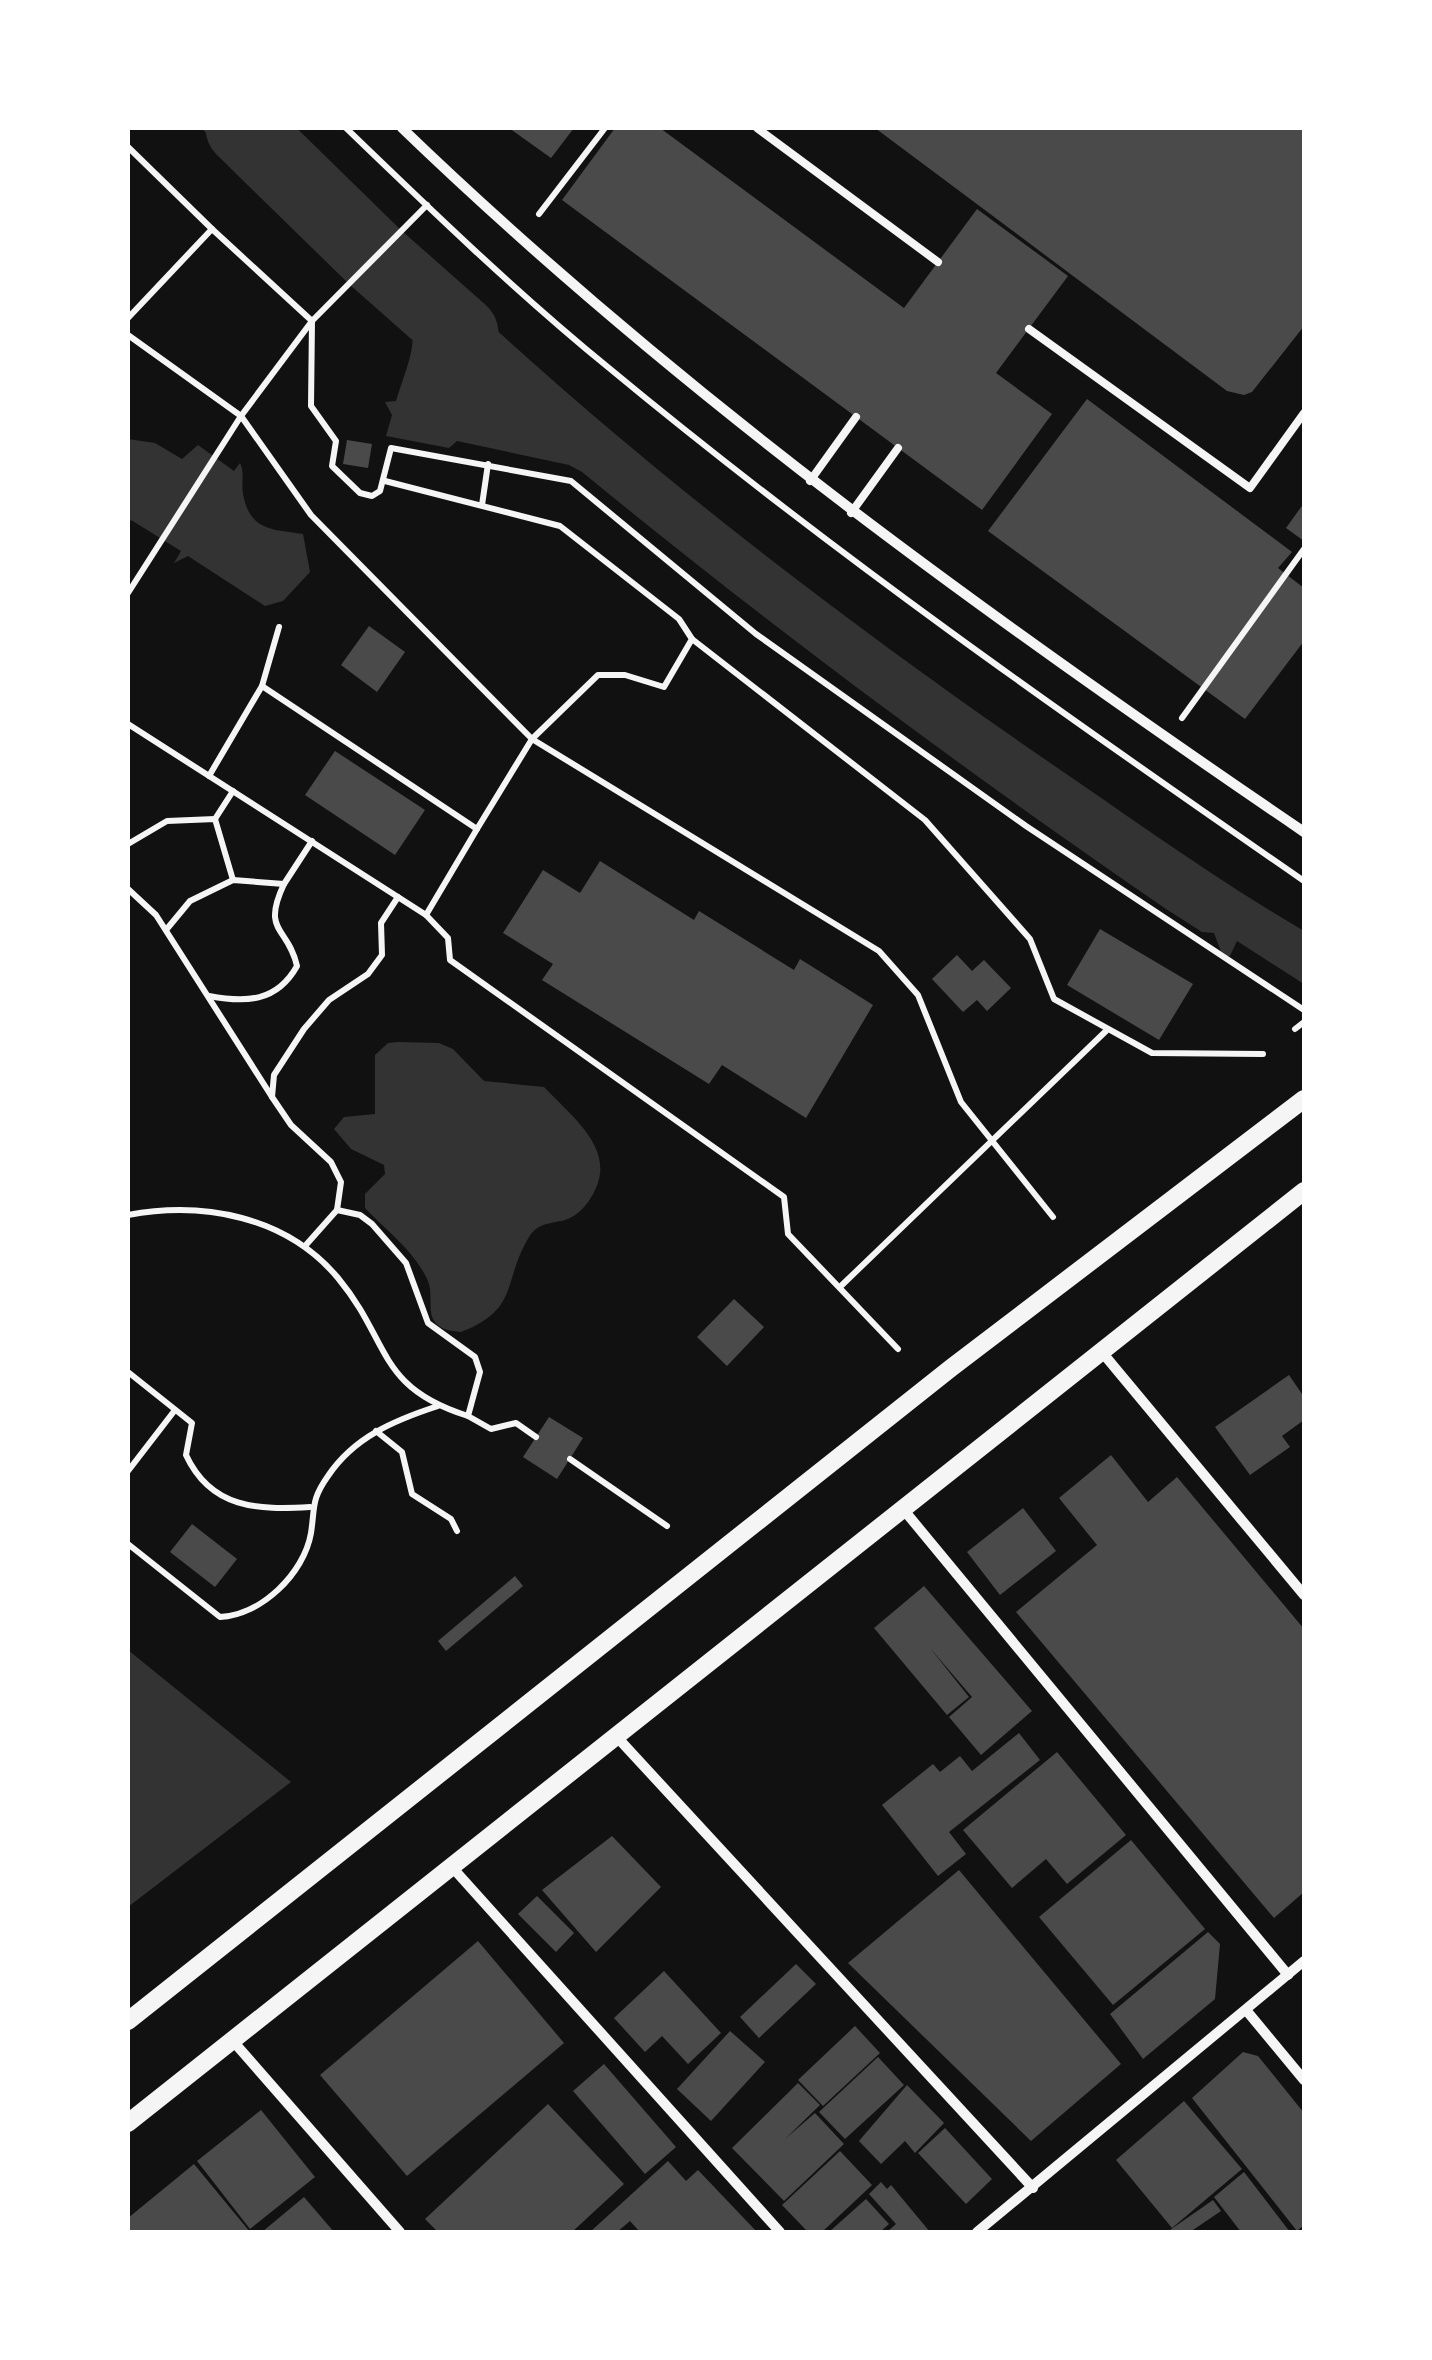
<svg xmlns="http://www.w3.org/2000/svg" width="1432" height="2360" font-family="Jost,sans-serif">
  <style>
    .water { fill: #333 }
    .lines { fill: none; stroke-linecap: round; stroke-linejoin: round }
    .river { stroke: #333; stroke-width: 75 }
    .building { fill: #4a4a4a }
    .path { stroke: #f5f5f5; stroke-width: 6 }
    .service { stroke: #f5f5f5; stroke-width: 8 }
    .minor { stroke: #f5f5f5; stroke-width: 10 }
    .tertiary { stroke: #f5f5f5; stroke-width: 18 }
  </style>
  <rect width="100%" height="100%" fill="#111"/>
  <g class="water">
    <path d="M201,128H279L383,225L346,268Z"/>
    <path d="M404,243C601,435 820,604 1046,760C1131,818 1215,879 1304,931V984L1237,941L1230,956L1223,957L1214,933L1202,932L1166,909C965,771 771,627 582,472L569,465L457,441L449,448L386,436L392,415L385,402L396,401C417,335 427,330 369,284Z"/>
    <path d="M128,439L155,443L182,459L198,445L234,471L240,463C245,473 241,482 243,494C250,533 276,529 303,534L310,572L283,601L265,606L188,556L174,563L181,551L131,520L128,525Z"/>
    <path d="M398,1042L439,1043L453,1049L484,1081L544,1087C570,1115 616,1148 595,1190C590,1201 581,1213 570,1218C554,1225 540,1220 529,1237C502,1282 520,1309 461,1332C450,1331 439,1330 433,1319C428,1309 433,1293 428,1281C416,1253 386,1230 365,1208V1194L385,1174L384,1165L351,1149L334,1129L344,1117L375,1114V1055L388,1043Z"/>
    <path d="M128,1650L291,1782L128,1907Z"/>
  </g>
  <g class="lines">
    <path class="river" d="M243,128L376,258L461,333"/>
  </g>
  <g class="building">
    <path d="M509,128H574L551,158Z"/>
    <path d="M615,128H660L904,308L977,209L1068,276L996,373L1052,414L982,510L562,200Z"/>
    <path d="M875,128H1304V326L1252,392L1244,395L1227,391Z"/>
    <path d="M1087,399L1292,552L1278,568L1304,588V641L1245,719L988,531Z"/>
    <path d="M347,440L372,444L368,468L343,464Z"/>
    <path d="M1304,503V541L1286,528Z"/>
    <path d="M369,626L405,652L377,692L341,665Z"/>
    <path d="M335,751L425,810L395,855L305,795Z"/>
    <path d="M600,861L694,920L699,911L794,970L800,959L873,1005L806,1118L722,1065L709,1084L542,980L553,964L503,933L543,870L580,893Z"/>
    <path d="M1100,929L1193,984L1159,1040L1067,985Z"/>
    <path d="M957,955L972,971L984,960L1011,988L987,1011L977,1000L963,1012L932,979Z"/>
    <path d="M734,1299L764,1327L727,1366L697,1337Z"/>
    <path d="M1289,1375L1304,1397V1420L1282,1436L1290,1447L1250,1475L1215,1427Z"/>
    <path d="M549,1417L583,1438L557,1479L523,1457Z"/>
    <path d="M1111,1455L1148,1502L1177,1477L1304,1629V1892L1274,1918L1016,1612L1097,1545L1059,1498Z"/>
    <path d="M1023,1508L1056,1551L1000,1595L967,1552Z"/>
    <path d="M192,1524L237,1559L215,1587L170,1552Z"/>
    <path d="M515,1576L523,1586L446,1651L438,1641Z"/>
    <path d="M924,1586L1032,1711L981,1755L949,1717L972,1697L930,1648L969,1697L947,1715L874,1628Z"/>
    <path d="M1019,1733L1040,1760L949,1832L966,1854L938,1876L882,1805L933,1764L940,1772L960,1756L972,1771Z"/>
    <path d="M1057,1752L1126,1835L1067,1884L1046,1859L1012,1888L963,1830Z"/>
    <path d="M612,1836L661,1887L596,1952L542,1890Z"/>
    <path d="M1131,1840L1205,1929L1113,2005L1039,1917Z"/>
    <path d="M959,1870L1121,2064L1031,2141L848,1963Z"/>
    <path d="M537,1896L574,1933L556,1952L518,1914Z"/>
    <path d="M1208,1932L1220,1944L1215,1999L1143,2059L1110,2014Z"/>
    <path d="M478,1941L564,2043L407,2176L320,2075Z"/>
    <path d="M796,1964L816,1984L759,2038L740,2017Z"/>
    <path d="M664,1971L721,2033L688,2064L662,2036L645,2052L614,2018Z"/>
    <path d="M855,2026L880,2053L823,2106L798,2080Z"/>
    <path d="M730,2031L765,2062L711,2121L677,2089Z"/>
    <path d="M1243,2052L1258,2056L1304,2113V2225L1297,2231L1192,2098Z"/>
    <path d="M878,2057L904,2085L845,2139L819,2112Z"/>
    <path d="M604,2064L676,2147L645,2174L573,2091Z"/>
    <path d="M798,2083L820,2105L785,2139L815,2113L844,2144L784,2201L732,2148Z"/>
    <path d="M907,2085L944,2123L915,2153L905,2141L881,2164L859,2141Z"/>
    <path d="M1184,2101L1242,2169L1172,2228L1116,2160Z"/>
    <path d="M548,2104L624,2184L572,2232H438L425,2219Z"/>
    <path d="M261,2110L315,2177L250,2229L197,2161Z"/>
    <path d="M945,2128L992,2179L966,2204L918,2153Z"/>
    <path d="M840,2151L872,2185L822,2232H808L782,2205Z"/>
    <path d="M668,2161L686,2181L698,2170L757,2232H640L630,2221L617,2232H590Z"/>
    <path d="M194,2164L250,2232H128V2218Z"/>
    <path d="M1244,2172L1290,2232H1241L1214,2197Z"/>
    <path d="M881,2182L887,2189L891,2185L930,2232H887L896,2224L869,2194Z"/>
    <path d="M304,2197L334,2232H262Z"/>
    <path d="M866,2199L889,2224L880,2232H829Z"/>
    <path d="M1213,2200L1221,2211L1190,2232H1167Z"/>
  </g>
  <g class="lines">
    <g class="path">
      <path d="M346,128C431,210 517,293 609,368C831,552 1067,717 1304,881"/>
      <path d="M128,147L212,229L128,318"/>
      <path d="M539,214L605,128"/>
      <path d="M212,229L312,321L311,406L336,441L332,466L360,493L372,496L380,491L391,448L571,481L756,634L1026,826L1304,1010"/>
      <path d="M128,335L241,416L311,515L532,739L879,951L918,995L961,1102L1053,1217"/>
      <path d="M385,481L560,526L679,619L692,639L664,687L625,675H598L532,739L477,829"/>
      <path d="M482,505L488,464"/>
      <path d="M128,593L241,416L312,321L427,205"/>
      <path d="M692,639L925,820L1030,939L1054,999L1152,1053L1263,1054"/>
      <path d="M262,686L279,627"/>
      <path d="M1182,718L1304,549"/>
      <path d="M128,724L426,915L448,938L450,960L784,1197L788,1234L898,1349"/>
      <path d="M209,776L262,686L477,829L426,915"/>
      <path d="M215,819L233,791"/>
      <path d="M128,844L167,821L215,819L233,880"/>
      <path d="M284,884L312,841"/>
      <path d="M128,889L156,915L272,1097L274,1075L304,1029L329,1000L368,974L382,955L381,923L398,897"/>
      <path d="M166,930L190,901L233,880L284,884C261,933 288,926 297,966C277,1002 246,1003 209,996"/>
      <path d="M1295,1029L1304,1022"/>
      <path d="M272,1097L291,1125L331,1162L341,1182L337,1210L305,1246"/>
      <path d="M337,1210L360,1215L372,1224L406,1263L428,1323L475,1357L480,1372L468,1416L491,1429L516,1423L536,1437"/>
      <path d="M128,1215C203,1201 286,1216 338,1278C391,1342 376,1387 468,1416"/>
      <path d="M842,1285L1106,1031"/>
      <path d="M128,1372L192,1423L186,1455C211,1509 258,1510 310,1507"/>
      <path d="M376,1431L402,1452L412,1494L451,1519L457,1531"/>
      <path d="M570,1459L667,1526"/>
      <path d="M128,1471L175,1410"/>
      <path d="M128,1544L220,1617C261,1615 304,1574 311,1533C315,1507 311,1500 328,1476C354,1437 395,1420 438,1406"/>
    </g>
    <g class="service">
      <path d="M757,128L938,262"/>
      <path d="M1029,329L1250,488L1304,413"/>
      <path d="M810,481L856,417"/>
      <path d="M851,513L898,448"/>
    </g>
    <g class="minor">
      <path d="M402,128C678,394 988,617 1304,832"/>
      <path d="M1101,1351L1304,1595"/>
      <path d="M903,1509L1288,1975"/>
      <path d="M616,1736L1033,2188"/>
      <path d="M451,1866L780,2232"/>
      <path d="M1246,2010L1304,2080"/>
      <path d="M232,2040L400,2232"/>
      <path d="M977,2232L1304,1961"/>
    </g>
    <g class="tertiary">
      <path d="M128,2021L951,1368L1304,1099"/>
      <path d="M128,2123L1304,1191"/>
    </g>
  </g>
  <rect width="1432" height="2360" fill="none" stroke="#ffffff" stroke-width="260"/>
</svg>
